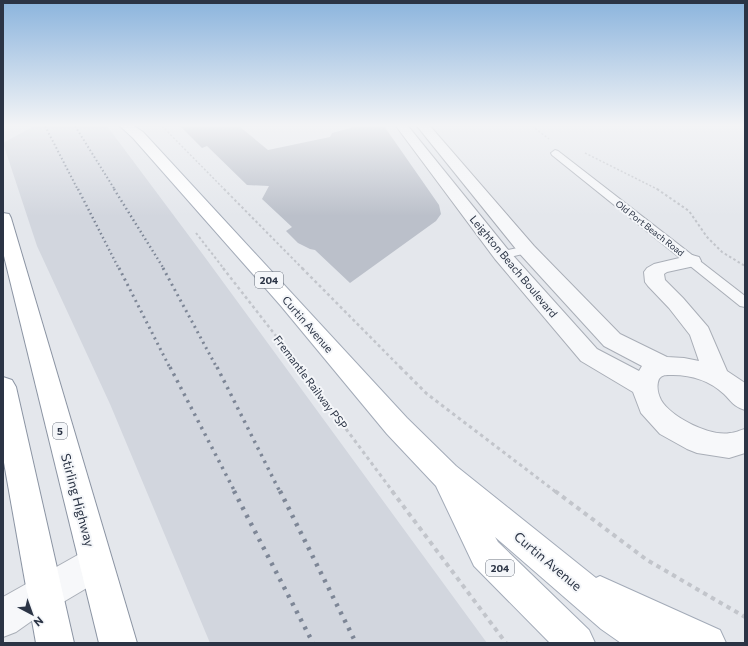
<svg xmlns="http://www.w3.org/2000/svg" width="748" height="646" font-family="Commissioner,sans-serif">
  <style>
    .built { fill: #d2d6de }
    .building { fill: #bbc0ca }
    .lines { fill: none; stroke-linecap: round; stroke-linejoin: round }
    .service-casing { stroke: #a9aeb7; stroke-width: 2 }
    .minor-casing { stroke: #a9aeb7; stroke-width: 2 }
    .primary-casing { stroke: #a3abb8; stroke-width: 2 }
    .trunk-casing { stroke: #8b94a3; stroke-width: 2 }
    .path-far4 { stroke: #c2c5cb; stroke-width: 1.5; stroke-dasharray: 2 2; stroke-linecap: butt }
    .path-far3 { stroke: #c2c5cb; stroke-width: 2; stroke-dasharray: 2.5 2.5; stroke-linecap: butt }
    .path-far2 { stroke: #c2c5cb; stroke-width: 2.5; stroke-dasharray: 3 3; stroke-linecap: butt }
    .path-far1 { stroke: #c2c5cb; stroke-width: 3; stroke-dasharray: 3.5 3.5; stroke-linecap: butt }
    .path { stroke: #c2c5cb; stroke-width: 4; stroke-dasharray: 4.5 4.5; stroke-linecap: butt }
    .service { fill: #f7f8fa; fill-rule: evenodd }
    .minor { fill: #f7f8fa; fill-rule: evenodd }
    .primary { fill: #fff; fill-rule: evenodd }
    .trunk { fill: #fff; fill-rule: evenodd }
    .rail-far4 { stroke: #7d8696; stroke-width: 2; stroke-dasharray: 1.5 2.5; stroke-linecap: butt }
    .rail-far3 { stroke: #7d8696; stroke-width: 2.5; stroke-dasharray: 1.5 3; stroke-linecap: butt }
    .rail-far2 { stroke: #7d8696; stroke-width: 3; stroke-dasharray: 2 4; stroke-linecap: butt }
    .rail-far1 { stroke: #7d8696; stroke-width: 3.5; stroke-dasharray: 2.5 5; stroke-linecap: butt }
    .rail { stroke: #7d8696; stroke-width: 4.5; stroke-dasharray: 3 6; stroke-linecap: butt }
    .labels { text-anchor: middle; dominant-baseline: central; stroke-width: 4; stroke-linejoin: round; paint-order: stroke }
    .far-street-label { font-size: 9px; fill: #2b3445; stroke: #f4f6f9 }
    .shield { fill: #f4f6f9; stroke: #676e7b; stroke-width: 1 }
    .shield-label { font-size: 10px; font-weight: bold; fill: #2b3445 }
    .street-label { font-size: 11px; fill: #2b3445; stroke: #f4f6f9 }
    .near-street-label { font-size: 13px; fill: #2b3445; stroke: #f4f6f9 }
  </style>
  <rect width="100%" height="100%" fill="#e4e7ec"/>
  <path class="built" d="M34,126H107L204,256L487,643H210L110,404L37,246L3,143Z"/>
  <path class="building" d="M180,126H239L268,150L330,137L332,133L358,126H384L439,205L441,214L436,221L350,283L315,250L310,249L298,243L286,231L292,227L262,199L269,186L247,185L207,146L202,148Z"/>
  <g class="lines">
    <defs>
      <g id="service">
        <path d="M555,150L558,151L745,296V307L740,306L552,155L551,153Z"/>
        <path d="M527,246L531,248L533,250L531,252L502,259L498,258L496,255L498,252Z"/>
      </g>
      <g id="minor">
        <path d="M396,126H408L509,251L597,349L639,371L642,366L604,346L520,254L417,126H430L534,246L620,334L667,357L684,358L699,361L690,335L669,308L648,286L645,282L644,272L647,268L654,264L692,255L699,257L701,261L699,265L667,272L664,274L665,280L683,298L708,327L727,371L745,383V410C733,406 732,402 724,394C710,381 692,375 673,375C668,375 662,374 659,379C656,386 658,394 661,400C671,417 710,437 730,433C735,433 740,430 745,429V453L729,458L697,453L687,449L660,434L641,413L633,392L581,361L495,259Z"/>
        <path d="M95,547L107,552L112,564L107,576L33,620L16,632L3,637V597L83,552Z"/>
      </g>
      <path id="primary" d="M120,126H134L143,132L407,418L456,466L596,578L600,576L720,630L726,643H621L601,629L495,537L498,542L589,630L595,643H550L474,566L436,486L387,434L281,306L133,138Z"/>
      <g id="trunk">
        <path d="M3,213L9,214L11,218L137,643H99L3,252Z"/>
        <path d="M3,377L12,380L16,387L74,643H36L3,457Z"/>
      </g>
    </defs>
    <use href="#service" class="service-casing"/>
    <use href="#minor" class="minor-casing"/>
    <use href="#primary" class="primary-casing"/>
    <use href="#trunk" class="trunk-casing"/>
    <g class="path-far4">
      <path d="M162,126L225,190"/>
      <path d="M532,126L549,139"/>
      <path d="M585,153L659,190"/>
    </g>
    <g class="path-far3">
      <path d="M224,189L303,269"/>
      <path d="M657,189L689,211L707,237L722,252L745,266"/>
      <path d="M196,233L224,269"/>
    </g>
    <g class="path-far2">
      <path d="M223,268L301,368"/>
      <path d="M302,268L401,368"/>
    </g>
    <g class="path-far1">
      <path d="M300,367L393,492"/>
      <path d="M400,367L427,394L556,492"/>
    </g>
    <g class="path">
      <path d="M392,491L506,643"/>
      <path d="M555,491L647,560L745,617"/>
    </g>
    <use href="#service" class="service"/>
    <use href="#minor" class="minor"/>
    <use href="#primary" class="primary"/>
    <use href="#trunk" class="trunk"/>
    <g class="rail-far4">
      <path d="M45,126L78,190"/>
      <path d="M75,126L115,190"/>
    </g>
    <g class="rail-far3">
      <path d="M78,189L119,269"/>
      <path d="M114,189L164,269"/>
    </g>
    <g class="rail-far2">
      <path d="M119,268L170,368"/>
      <path d="M163,268L217,368"/>
    </g>
    <g class="rail-far1">
      <path d="M170,367L235,492"/>
      <path d="M217,367L280,492"/>
    </g>
    <g class="rail">
      <path d="M234,491L313,643"/>
      <path d="M280,491L356,643"/>
    </g>
  </g>
  <linearGradient id="sky" x2="0" y2="1"><stop stop-color="#8bb4dd"/><stop offset="0.58" stop-color="#f3f4f6"/><stop offset="1" stop-color="#f3f4f6" stop-opacity="0"/></linearGradient>
  <rect width="748" height="216" fill="url(#sky)"/>
  <g class="labels">
    <g class="far-street-label">
      <text transform="translate(650 228) rotate(38)">Old Port Beach Road</text>
    </g>
    <g class="shield">
      <rect x="255" y="272" width="28" height="16" rx="3"/>
      <rect x="53" y="423" width="14" height="16" rx="3"/>
      <rect x="486" y="560" width="28" height="16" rx="3"/>
    </g>
    <g class="shield-label">
      <text x="269" y="280">204</text>
      <text x="60" y="431">5</text>
      <text x="500" y="568">204</text>
    </g>
    <g class="street-label">
      <text transform="translate(514 266) rotate(50)">Leighton Beach Boulevard</text>
      <text transform="translate(308 324) rotate(49)">Curtin Avenue</text>
      <text transform="translate(311 382) rotate(53)">Fremantle Railway PSP</text>
    </g>
    <g class="near-street-label">
      <text transform="translate(78 500) rotate(75)">Stirling Highway</text>
      <text transform="translate(548 561) rotate(40)">Curtin Avenue</text>
    </g>
  </g>
  <rect width="748" height="646" fill="none" stroke="#2b3445" stroke-width="8"/>
  <g transform="translate(32 614) rotate(139)" stroke="#f4f6f9" stroke-width="3" paint-order="stroke">
  <path d="M0-3L7 15L0 10L-7 15Z" fill="#2b3445"/>
  <text y="-6" font-size="11" font-weight="bold" text-anchor="middle" fill="#2b3445">N</text>
  </g>
</svg>
